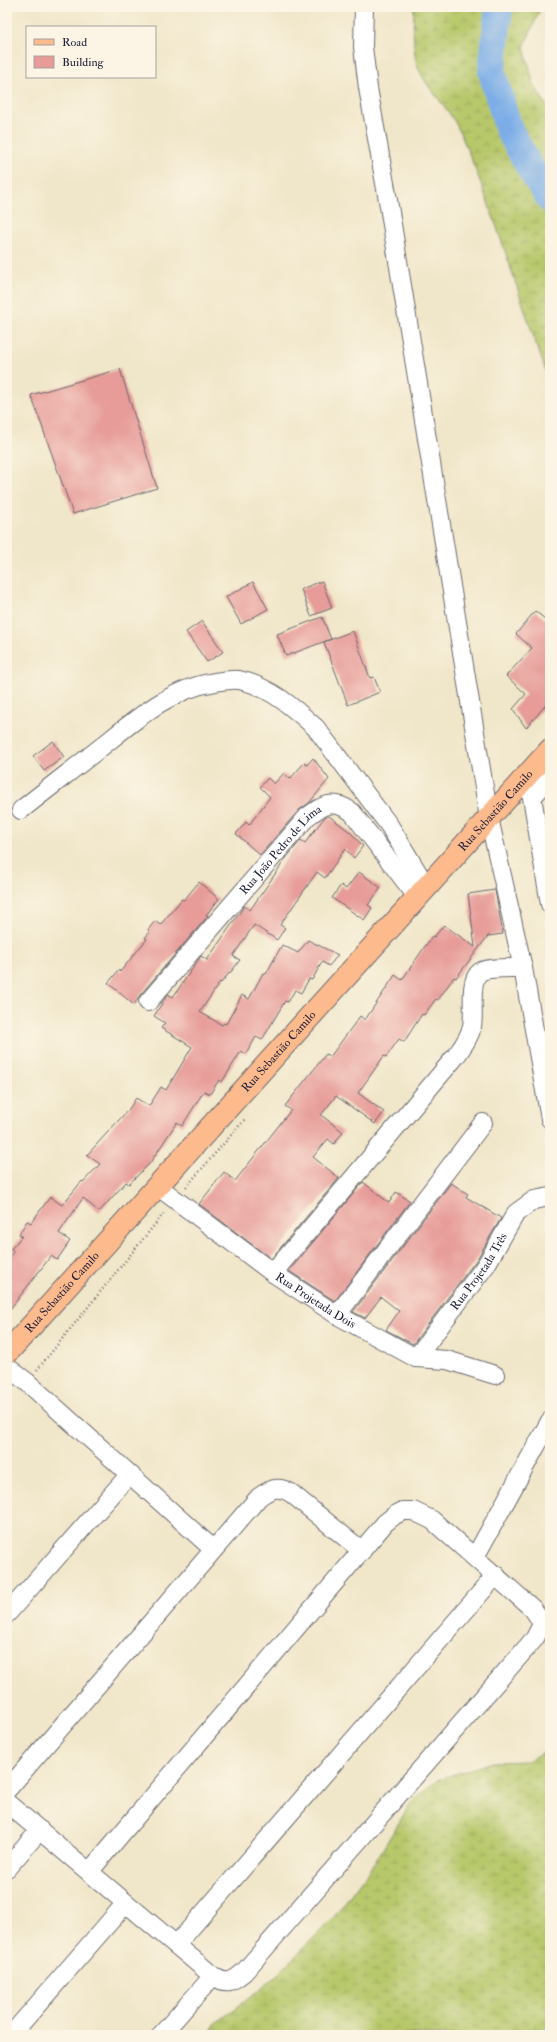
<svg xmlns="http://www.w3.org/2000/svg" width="557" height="2042" font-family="'IM FELL Double Pica',serif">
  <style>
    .wetland { fill: url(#wetland-marsh); stroke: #6c7553 }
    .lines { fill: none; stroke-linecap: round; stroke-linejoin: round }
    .stream { stroke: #7cade7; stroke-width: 4.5 }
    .river { stroke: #7cade7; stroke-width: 28 }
    .building { fill: #e79c99 }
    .minor-casing { stroke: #6a676d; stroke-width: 20 }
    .major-casing { stroke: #6a676d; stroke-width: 24 }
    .path { stroke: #6a676d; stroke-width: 2.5; stroke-dasharray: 1 3; stroke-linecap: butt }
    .minor { stroke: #fff; stroke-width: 18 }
    .major { stroke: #fcba8d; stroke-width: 22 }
    .labels { text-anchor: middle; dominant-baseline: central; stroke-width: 3.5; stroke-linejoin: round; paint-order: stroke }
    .street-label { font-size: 12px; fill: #22223b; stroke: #fcf5e5 }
  </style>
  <defs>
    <pattern id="wetland-marsh" width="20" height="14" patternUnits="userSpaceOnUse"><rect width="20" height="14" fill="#b7c86b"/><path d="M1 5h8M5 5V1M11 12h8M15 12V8" fill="none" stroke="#9dac5e"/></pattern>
  </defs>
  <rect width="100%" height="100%" fill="#fcf5e5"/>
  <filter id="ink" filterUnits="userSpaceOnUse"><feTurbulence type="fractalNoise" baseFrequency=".025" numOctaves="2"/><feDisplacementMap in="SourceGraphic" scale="8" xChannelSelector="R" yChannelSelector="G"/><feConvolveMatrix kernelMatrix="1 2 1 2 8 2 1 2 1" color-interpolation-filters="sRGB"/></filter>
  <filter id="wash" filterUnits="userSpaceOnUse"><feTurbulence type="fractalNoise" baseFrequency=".012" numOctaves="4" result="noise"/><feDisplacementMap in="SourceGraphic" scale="16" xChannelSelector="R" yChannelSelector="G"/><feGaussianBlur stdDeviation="0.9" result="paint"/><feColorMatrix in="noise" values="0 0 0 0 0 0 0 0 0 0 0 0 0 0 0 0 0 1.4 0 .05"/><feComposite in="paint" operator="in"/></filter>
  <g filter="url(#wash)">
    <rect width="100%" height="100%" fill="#f0e6c9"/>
    <g class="wetland">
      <path d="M414,7H541L524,47L534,85L550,111V378L546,372C517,291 494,209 459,130C449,108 429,91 419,70C412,56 413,22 414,7Z"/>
      <path d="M550,1748V2035H209L215,2024L270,1982L334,1917L375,1862L412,1801L439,1779L493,1762L529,1761Z"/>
    </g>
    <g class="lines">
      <path class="stream" d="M540,2035L550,2025"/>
      <path class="river" d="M499,7L492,72L509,130L533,173L550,199"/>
    </g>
    <g id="blocks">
      <g class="building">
        <path d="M120,369L157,488L73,514L31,395Z"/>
        <path d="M322,581L332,608L311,616L301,589Z"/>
        <path d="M253,582L268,609L241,624L226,597Z"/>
        <path d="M535,611L550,623V700L526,728L513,709L526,694L506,676L532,648L516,634Z"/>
        <path d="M322,617L331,639L286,656L277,634Z"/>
        <path d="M202,621L223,652L207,662L186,632Z"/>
        <path d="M353,631L370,678L374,677L380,692L348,705L324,642Z"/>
        <path d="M53,741L64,757L44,771L33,756Z"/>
        <path d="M313,758L329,779L309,803L299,810L260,855L236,834L246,822L249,825L270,797L260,787L268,778L274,784L284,773L290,779L304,763L307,765Z"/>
        <path d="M329,816L350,832L363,846L354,858L345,849L325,878L317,872L280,925L285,928L277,940L254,925L233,956L240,960L231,972H230L221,983L220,982L200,1012L222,1025L224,1023L226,1024L242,995L249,999L263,973L266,974L282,945L298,953L308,940L338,955L329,966L322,962L312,980L309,979L301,993L295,990L288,1002L285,1001L262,1040L256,1037L246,1054L241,1051L222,1082L219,1080L210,1094L204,1091L182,1126L177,1122L150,1163L129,1184L126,1182L99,1212L83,1198L59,1233L70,1241L57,1260L51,1256L7,1313V1260L14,1251L11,1249L22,1236L19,1234L27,1221L31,1223L50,1197L62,1205L82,1181L83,1182L100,1164L87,1155L129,1109L136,1098L149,1106L161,1087L166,1090L192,1047L161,1028L165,1023L154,1016L166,997L168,994L173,997L201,956L207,960L243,908L244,906L250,910L287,857L301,840L305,843L324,818Z"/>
        <path d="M359,872L381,888L368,905L372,908L364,920L332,898L341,885L346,889Z"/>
        <path d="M199,882L219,899L206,915L208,916L140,995L134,1005L108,983L119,970L120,972L147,939L145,938L150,932L148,930L155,921L160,925L182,899L184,900Z"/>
        <path d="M495,890L503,934L488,936L456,978L454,977L438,1000L436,999L424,1015L422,1014L404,1042L399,1039L386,1057L384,1056L358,1093L384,1112L375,1124L336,1096L321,1115L343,1132L334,1144L328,1139L313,1157L339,1178L271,1259L199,1204L224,1172L235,1181L291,1110L285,1106L326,1054L330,1057L360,1016L365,1020L395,975L402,980L432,936L434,937L444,925L475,947L468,894Z"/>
        <path d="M363,1182L389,1203L396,1192L410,1201L335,1301L289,1271Z"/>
        <path d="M451,1183L468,1194L466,1197L501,1218L477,1259L413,1344L386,1330L399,1311L381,1297L365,1318L353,1312Z"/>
      </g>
    </g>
  </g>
  <g filter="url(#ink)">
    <use href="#blocks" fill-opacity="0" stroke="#6a676d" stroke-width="1"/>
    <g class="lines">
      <defs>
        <g id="minor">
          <path d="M364,7L363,47L368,88L389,206L489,818L523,968L550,1119"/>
          <path d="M526,777L532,797L550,904"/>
          <path d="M532,797L550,778"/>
          <path d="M21,810C46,790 71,771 95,752C132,723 167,689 215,682C222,681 232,679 239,680C269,686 294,708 316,728L389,825L427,888"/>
          <path id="s1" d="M148,1002L307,817C323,804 334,799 352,812L418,898"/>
          <path id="s2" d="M156,1185L273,1273L337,1315L416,1358L447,1360L495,1375"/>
          <path d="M273,1273L456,1056C463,1046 470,1037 472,1026C475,1012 468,981 480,972C488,967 513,968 523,968"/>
          <path d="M337,1315L483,1123"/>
          <path id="s3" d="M416,1358L486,1265L516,1213L534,1200L550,1197"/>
          <path d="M7,1367L27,1382L213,1549"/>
          <path d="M475,1557L550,1421"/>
          <path d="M7,1614L129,1475"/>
          <path d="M7,1790L259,1497C270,1489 278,1485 291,1493L362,1551"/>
          <path d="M7,1803L213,1976C227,1985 232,1982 244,1972L535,1638L541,1626V1621L533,1609L432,1520L413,1511H403L395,1515L385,1523L89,1872"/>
          <path d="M7,1868L40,1830"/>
          <path d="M176,1945L496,1575"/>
          <path d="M11,2035L126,1903"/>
          <path d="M161,2035L213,1976"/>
        </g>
        <g id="major">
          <path id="s4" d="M7,1353L550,750"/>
        </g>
      </defs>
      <use href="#minor" class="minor-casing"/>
      <use href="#major" class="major-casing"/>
      <g class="path">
        <path d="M186,1187L246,1118"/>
        <path d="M37,1370L165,1212"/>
      </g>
      <use href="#minor" class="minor"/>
      <use href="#major" class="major"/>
    </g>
  </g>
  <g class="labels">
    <g class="street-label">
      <text stroke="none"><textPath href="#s4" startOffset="730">Rua Sebastião Camilo</textPath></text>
      <text stroke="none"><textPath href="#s1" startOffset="202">Rua João Pedro de Lima</textPath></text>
      <text stroke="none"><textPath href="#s4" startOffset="406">Rua Sebastião Camilo</textPath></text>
      <text stroke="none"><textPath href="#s3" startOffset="107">Rua Projetada Três</textPath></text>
      <text stroke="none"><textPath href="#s4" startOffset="82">Rua Sebastião Camilo</textPath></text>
      <text stroke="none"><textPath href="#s2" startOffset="197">Rua Projetada Dois</textPath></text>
    </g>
  </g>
  <rect width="557" height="2042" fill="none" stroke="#fcf5e5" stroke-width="24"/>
  <rect x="26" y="26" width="130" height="52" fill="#fcf5e5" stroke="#a5a1a1"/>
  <rect x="34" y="39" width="20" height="6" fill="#fcba8d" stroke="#a5a1a1"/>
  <text x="62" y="46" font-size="12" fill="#22223b">Road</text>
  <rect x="34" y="56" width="20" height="12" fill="#e79c99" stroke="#a5a1a1"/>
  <text x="62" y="66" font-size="12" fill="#22223b">Building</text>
</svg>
